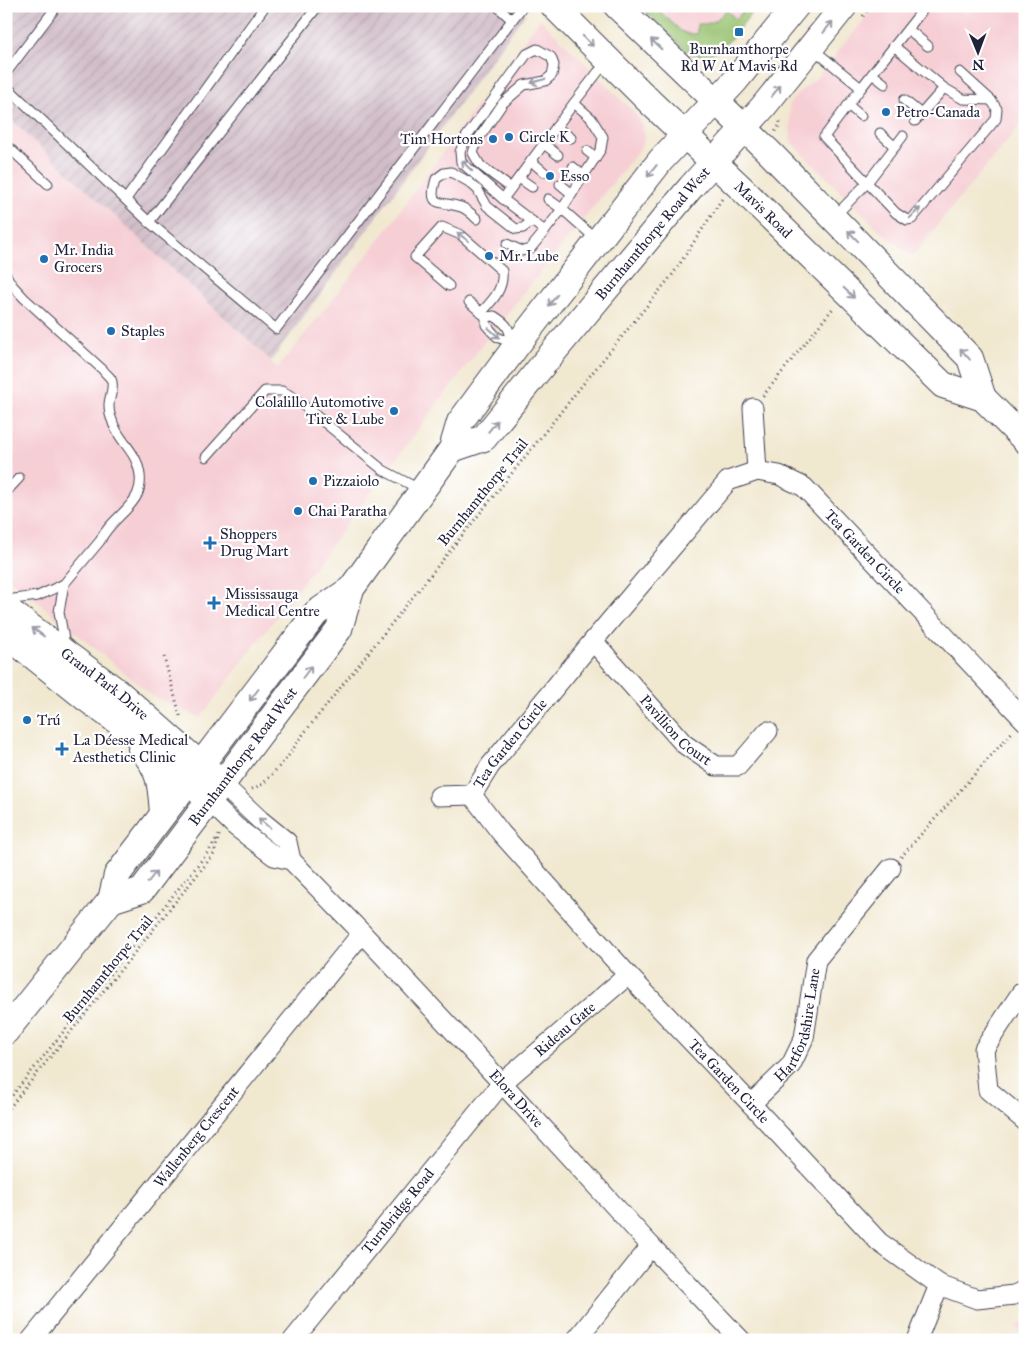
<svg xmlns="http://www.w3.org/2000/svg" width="1031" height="1346" font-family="'IM FELL Great Primer',serif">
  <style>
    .built { fill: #f6cfd5 }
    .industrial { fill: url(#industrial-furrows) }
    .green { fill: #98c26f; stroke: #5d7255 }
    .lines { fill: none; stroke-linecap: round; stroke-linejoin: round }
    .lane-casing { stroke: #414051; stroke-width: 11 }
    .street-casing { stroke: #414051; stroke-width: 21 }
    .secondary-casing { stroke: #414051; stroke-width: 28 }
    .path { stroke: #414051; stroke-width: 3; stroke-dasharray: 1 4; stroke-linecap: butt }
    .lane { stroke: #fff; stroke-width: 9 }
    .street { stroke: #fff; stroke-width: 19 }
    .secondary { stroke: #fff; stroke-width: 26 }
    .oneway { stroke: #9c9ca7 }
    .poi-dot { fill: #1f6fb2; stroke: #fff; stroke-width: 2 }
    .labels { text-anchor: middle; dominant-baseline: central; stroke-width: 4.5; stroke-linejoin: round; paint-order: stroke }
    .poi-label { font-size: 15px; fill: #22223b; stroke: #fff; text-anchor: start }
    .street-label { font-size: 15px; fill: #22223b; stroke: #fff }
  </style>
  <defs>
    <pattern id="industrial-furrows" width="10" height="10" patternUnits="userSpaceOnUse" patternTransform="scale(1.25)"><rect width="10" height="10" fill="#d1bdc8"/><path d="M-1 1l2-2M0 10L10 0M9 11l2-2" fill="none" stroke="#b3a2ad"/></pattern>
  </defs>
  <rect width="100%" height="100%" fill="#fff"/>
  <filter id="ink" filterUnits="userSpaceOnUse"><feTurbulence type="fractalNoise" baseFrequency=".02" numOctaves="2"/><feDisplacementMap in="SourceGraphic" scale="10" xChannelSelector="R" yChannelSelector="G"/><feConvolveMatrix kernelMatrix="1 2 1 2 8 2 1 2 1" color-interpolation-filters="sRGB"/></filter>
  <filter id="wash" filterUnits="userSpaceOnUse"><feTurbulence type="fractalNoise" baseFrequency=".0096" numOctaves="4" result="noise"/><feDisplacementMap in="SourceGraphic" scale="20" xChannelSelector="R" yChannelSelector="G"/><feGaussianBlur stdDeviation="1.12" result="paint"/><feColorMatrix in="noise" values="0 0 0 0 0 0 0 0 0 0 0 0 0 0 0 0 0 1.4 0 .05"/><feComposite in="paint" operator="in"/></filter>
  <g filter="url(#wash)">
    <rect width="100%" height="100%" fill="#f1e8d0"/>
    <g class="built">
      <path d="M640,6H757L723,47L712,54L698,55L690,54Z"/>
      <path d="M875,6H1025V119L912,256L881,232L791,142L789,104L799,92L817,78Z"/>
      <path d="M540,19L636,114L640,120L644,132V140L640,149L486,340L200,718L154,697L6,576V115L278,368L374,247Z"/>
      <path d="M1025,1320V1340H1022L1017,1326Z"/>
    </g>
    <path class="industrial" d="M6,6H518L525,14L271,361L6,115Z"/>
    <path class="green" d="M640,6H654L681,31L688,34H697V24C712,25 716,21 726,10L736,19L748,6H757C747,18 729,44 717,51C709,56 699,56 690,54Z"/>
  </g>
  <g filter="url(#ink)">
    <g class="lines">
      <defs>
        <g id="lane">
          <path d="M497,6L512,20"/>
          <path d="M908,29L928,46"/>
          <path d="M894,46L944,88L915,121"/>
          <path d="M813,49L861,88L824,137L896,213L907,220L912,219L996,119L997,109L991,100L960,72"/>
          <path d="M6,73L57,6"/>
          <path d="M872,74L885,84"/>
          <path d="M6,86L149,222L276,329L512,20L523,6"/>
          <path d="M861,88L925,7"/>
          <path d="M944,88L963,99L991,100"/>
          <path d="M904,100L921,114"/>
          <path d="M848,105L861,116"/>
          <path d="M556,127L571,138"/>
          <path d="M880,133L895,147"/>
          <path d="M544,144L558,155"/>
          <path d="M6,145L48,184"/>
          <path d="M587,151L596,158"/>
          <path d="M531,161L544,172"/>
          <path d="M573,167L584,176"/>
          <path d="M519,178L532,187"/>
          <path d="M560,184L572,194"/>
          <path d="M126,199L265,6"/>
          <path d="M503,199L461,162L460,152L466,137L527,54L537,49L551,57L554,65L552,75L545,81L524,85L503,103L477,141L473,153L480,165L511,188"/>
          <path d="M548,199L562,209L545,231L503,199L574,103"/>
          <path d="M835,216L867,183L903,136"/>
          <path d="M477,219C472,214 467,209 461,207C440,200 427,209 436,179L444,173L451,172L469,182L478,190L487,206L516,229L523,228L532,221"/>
          <path d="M149,222L318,6"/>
          <path d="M596,239L562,209L601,149L603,137L591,118L574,103L598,72L608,63"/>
          <path d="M507,244L522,251L530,249L545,231"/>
          <path d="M6,275L12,285L24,298L103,370C105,373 109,376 111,379C115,387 109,397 109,405C109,410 110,416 112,420C116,437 132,448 137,463C152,504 113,512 100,541L64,584L38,596L6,600"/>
          <path d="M449,286L415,257L442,227L461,235L502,271C504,289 493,300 481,313"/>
          <path d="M469,302L486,317V325C490,329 494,335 499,338C505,341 509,338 515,343"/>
          <path d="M486,317L494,316C505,323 509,326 511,339"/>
          <path d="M206,457L265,391H282L293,397L383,470L419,489"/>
          <path d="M6,492L19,478"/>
          <path d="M64,584L59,612L65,645"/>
        </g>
        <g id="street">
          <path d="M753,408L757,471"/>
          <path id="s1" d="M593,641L684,744L716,766H738L768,731"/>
          <path d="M222,784L260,820L287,842L291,860"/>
          <path id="s2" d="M472,795L490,766L593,641L728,481L757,471L779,475L804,487L1025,721"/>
          <path id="s3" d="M472,795L501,833L628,975L751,1104L879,1242L939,1285L977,1299L1014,1295L1025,1290"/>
          <path d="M439,796L472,795"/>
          <path id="s4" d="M209,801L236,827L274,856L291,860L362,933L502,1083L651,1246L741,1340"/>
          <path d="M1021,993L984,1049L988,1090L1025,1121"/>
          <path id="s5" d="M751,1104L791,1065L804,1038L816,960L891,868"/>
          <path id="s6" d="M31,1340L362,933"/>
          <path id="s7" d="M293,1340L502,1083L628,975"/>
          <path d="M576,1340L651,1246"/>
          <path d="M917,1340L939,1285"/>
        </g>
        <g id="secondary">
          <path id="s8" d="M554,6L650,102L741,188L943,385L983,398L1025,440"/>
          <path d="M617,6L770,153L970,358L983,398"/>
          <path id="s9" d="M452,449L484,438L545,362L691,187L763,107L844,6"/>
          <path id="s10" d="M6,609L119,693L213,776"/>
          <path d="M6,634L87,699L143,740L169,762L201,793"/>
          <path d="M141,749C161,769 161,788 163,814"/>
          <path id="s11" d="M111,900L142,890L339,629L351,589L452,449L460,422L517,345L661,160L735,81L796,6"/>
          <path d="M6,1031L111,900L117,875L316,613L351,589"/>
        </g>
      </defs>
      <use href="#lane" class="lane-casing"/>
      <use href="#street" class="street-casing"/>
      <use href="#secondary" class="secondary-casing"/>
      <g class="path">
        <path d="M863,16L871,6"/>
        <path d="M775,131L780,125V119"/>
        <path d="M763,396L834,307"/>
        <path d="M164,657L181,719"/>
        <path d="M252,789L263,784L287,758L301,737L584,383L673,274L722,199"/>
        <path d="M901,857L1013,731"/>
        <path d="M6,1103L209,851L216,840"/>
        <path d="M6,1112L214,854L219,835"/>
      </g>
      <use href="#lane" class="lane"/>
      <use href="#street" class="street"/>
      <use href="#secondary" class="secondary"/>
    </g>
    <defs><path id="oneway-shaft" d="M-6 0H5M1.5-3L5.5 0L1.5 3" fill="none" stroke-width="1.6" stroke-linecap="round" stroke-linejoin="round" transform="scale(1.25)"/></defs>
    <g class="oneway">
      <use href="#oneway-shaft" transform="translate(828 27) rotate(-51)"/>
      <use href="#oneway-shaft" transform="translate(588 41) rotate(45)"/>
      <use href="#oneway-shaft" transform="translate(656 44) rotate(-136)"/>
      <use href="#oneway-shaft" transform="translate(538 81) rotate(165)"/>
      <use href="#oneway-shaft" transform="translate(776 91) rotate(-51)"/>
      <use href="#oneway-shaft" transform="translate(467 166) rotate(-135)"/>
      <use href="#oneway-shaft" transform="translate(652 171) rotate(128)"/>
      <use href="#oneway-shaft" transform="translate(915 213) rotate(-45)"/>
      <use href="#oneway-shaft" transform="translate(853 236) rotate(-134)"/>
      <use href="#oneway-shaft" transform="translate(463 237) rotate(-144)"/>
      <use href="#oneway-shaft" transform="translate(849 293) rotate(44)"/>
      <use href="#oneway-shaft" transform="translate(553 300) rotate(128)"/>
      <use href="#oneway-shaft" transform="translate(494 333) rotate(42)"/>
      <use href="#oneway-shaft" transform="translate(965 354) rotate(-131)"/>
      <use href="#oneway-shaft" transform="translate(493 426) rotate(-51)"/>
      <use href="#oneway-shaft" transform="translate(38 632) rotate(-144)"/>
      <use href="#oneway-shaft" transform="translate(307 672) rotate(-53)"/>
      <use href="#oneway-shaft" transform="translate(254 695) rotate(127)"/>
      <use href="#oneway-shaft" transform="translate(264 823) rotate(-139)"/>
      <use href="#oneway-shaft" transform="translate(152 877) rotate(-53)"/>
    </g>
  </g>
  <g class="poi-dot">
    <rect x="734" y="27" width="10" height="10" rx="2.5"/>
    <circle cx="886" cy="112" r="5"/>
    <circle cx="509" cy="137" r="5"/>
    <circle cx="493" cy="139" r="5"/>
    <circle cx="550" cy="176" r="5"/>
    <circle cx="489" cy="256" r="5"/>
    <circle cx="44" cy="259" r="5"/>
    <circle cx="111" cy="331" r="5"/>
    <circle cx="394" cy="411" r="5"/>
    <circle cx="313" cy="481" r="5"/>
    <circle cx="298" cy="511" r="5"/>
    <path d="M207.5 535.5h5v5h5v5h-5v5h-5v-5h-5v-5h5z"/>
    <path d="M211.5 595.5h5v5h5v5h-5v5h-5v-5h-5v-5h5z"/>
    <circle cx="27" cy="720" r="5"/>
    <path d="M59.5 741.5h5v5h5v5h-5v5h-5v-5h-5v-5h5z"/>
  </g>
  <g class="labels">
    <g class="poi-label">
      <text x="739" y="49" text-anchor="middle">Burnhamthorpe<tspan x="739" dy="17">Rd W At Mavis Rd</tspan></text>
      <text x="896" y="112">Petro-Canada</text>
      <text x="519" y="137">Circle K</text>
      <text x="483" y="139" text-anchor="end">Tim Hortons</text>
      <text x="560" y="176">Esso</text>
      <text x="54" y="250">Mr. India<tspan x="54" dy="17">Grocers</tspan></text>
      <text x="499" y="256">Mr. Lube</text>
      <text x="121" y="331">Staples</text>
      <text x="384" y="402" text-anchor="end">Colalillo Automotive<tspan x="384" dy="17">Tire &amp; Lube</tspan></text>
      <text x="323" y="481">Pizzaiolo</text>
      <text x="308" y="511">Chai Paratha</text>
      <text x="220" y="534">Shoppers<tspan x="220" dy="17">Drug Mart</tspan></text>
      <text x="225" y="594">Mississauga<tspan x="225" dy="17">Medical Centre</tspan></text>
      <text x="37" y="720">Trú</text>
      <text x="73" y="740">La Déesse Medical<tspan x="73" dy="17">Aesthetics Clinic</tspan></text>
    </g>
    <g class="street-label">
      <text stroke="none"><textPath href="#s8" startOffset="292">Mavis Road</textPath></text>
      <text stroke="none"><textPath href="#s9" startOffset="299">Burnhamthorpe Road West</textPath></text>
      <text transform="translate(483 492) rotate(-51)">Burnhamthorpe Trail</text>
      <text stroke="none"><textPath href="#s2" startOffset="575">Tea Garden Circle</textPath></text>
      <text stroke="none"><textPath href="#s10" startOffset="124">Grand Park Drive</textPath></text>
      <text stroke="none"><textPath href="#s1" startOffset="122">Pavillion Court</textPath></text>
      <text stroke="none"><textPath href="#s2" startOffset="64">Tea Garden Circle</textPath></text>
      <text stroke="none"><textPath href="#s11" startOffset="200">Burnhamthorpe Road West</textPath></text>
      <text transform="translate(108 969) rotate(-51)">Burnhamthorpe Trail</text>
      <text stroke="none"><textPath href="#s5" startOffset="96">Hartfordshire Lane</textPath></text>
      <text stroke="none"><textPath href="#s7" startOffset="414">Rideau Gate</textPath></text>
      <text stroke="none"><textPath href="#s3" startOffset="385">Tea Garden Circle</textPath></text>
      <text stroke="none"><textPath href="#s4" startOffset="431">Elora Drive</textPath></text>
      <text stroke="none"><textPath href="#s6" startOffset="262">Wallenberg Crescent</textPath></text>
      <text stroke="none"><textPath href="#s7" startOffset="166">Turnbridge Road</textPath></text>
    </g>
  </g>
  <rect width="1031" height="1346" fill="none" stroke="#fff" stroke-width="25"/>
  <g transform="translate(978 52) rotate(179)" stroke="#ffffff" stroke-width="4" paint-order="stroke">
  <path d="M0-4L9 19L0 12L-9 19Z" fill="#22223b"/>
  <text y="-8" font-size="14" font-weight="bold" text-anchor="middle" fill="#22223b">N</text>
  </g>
</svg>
